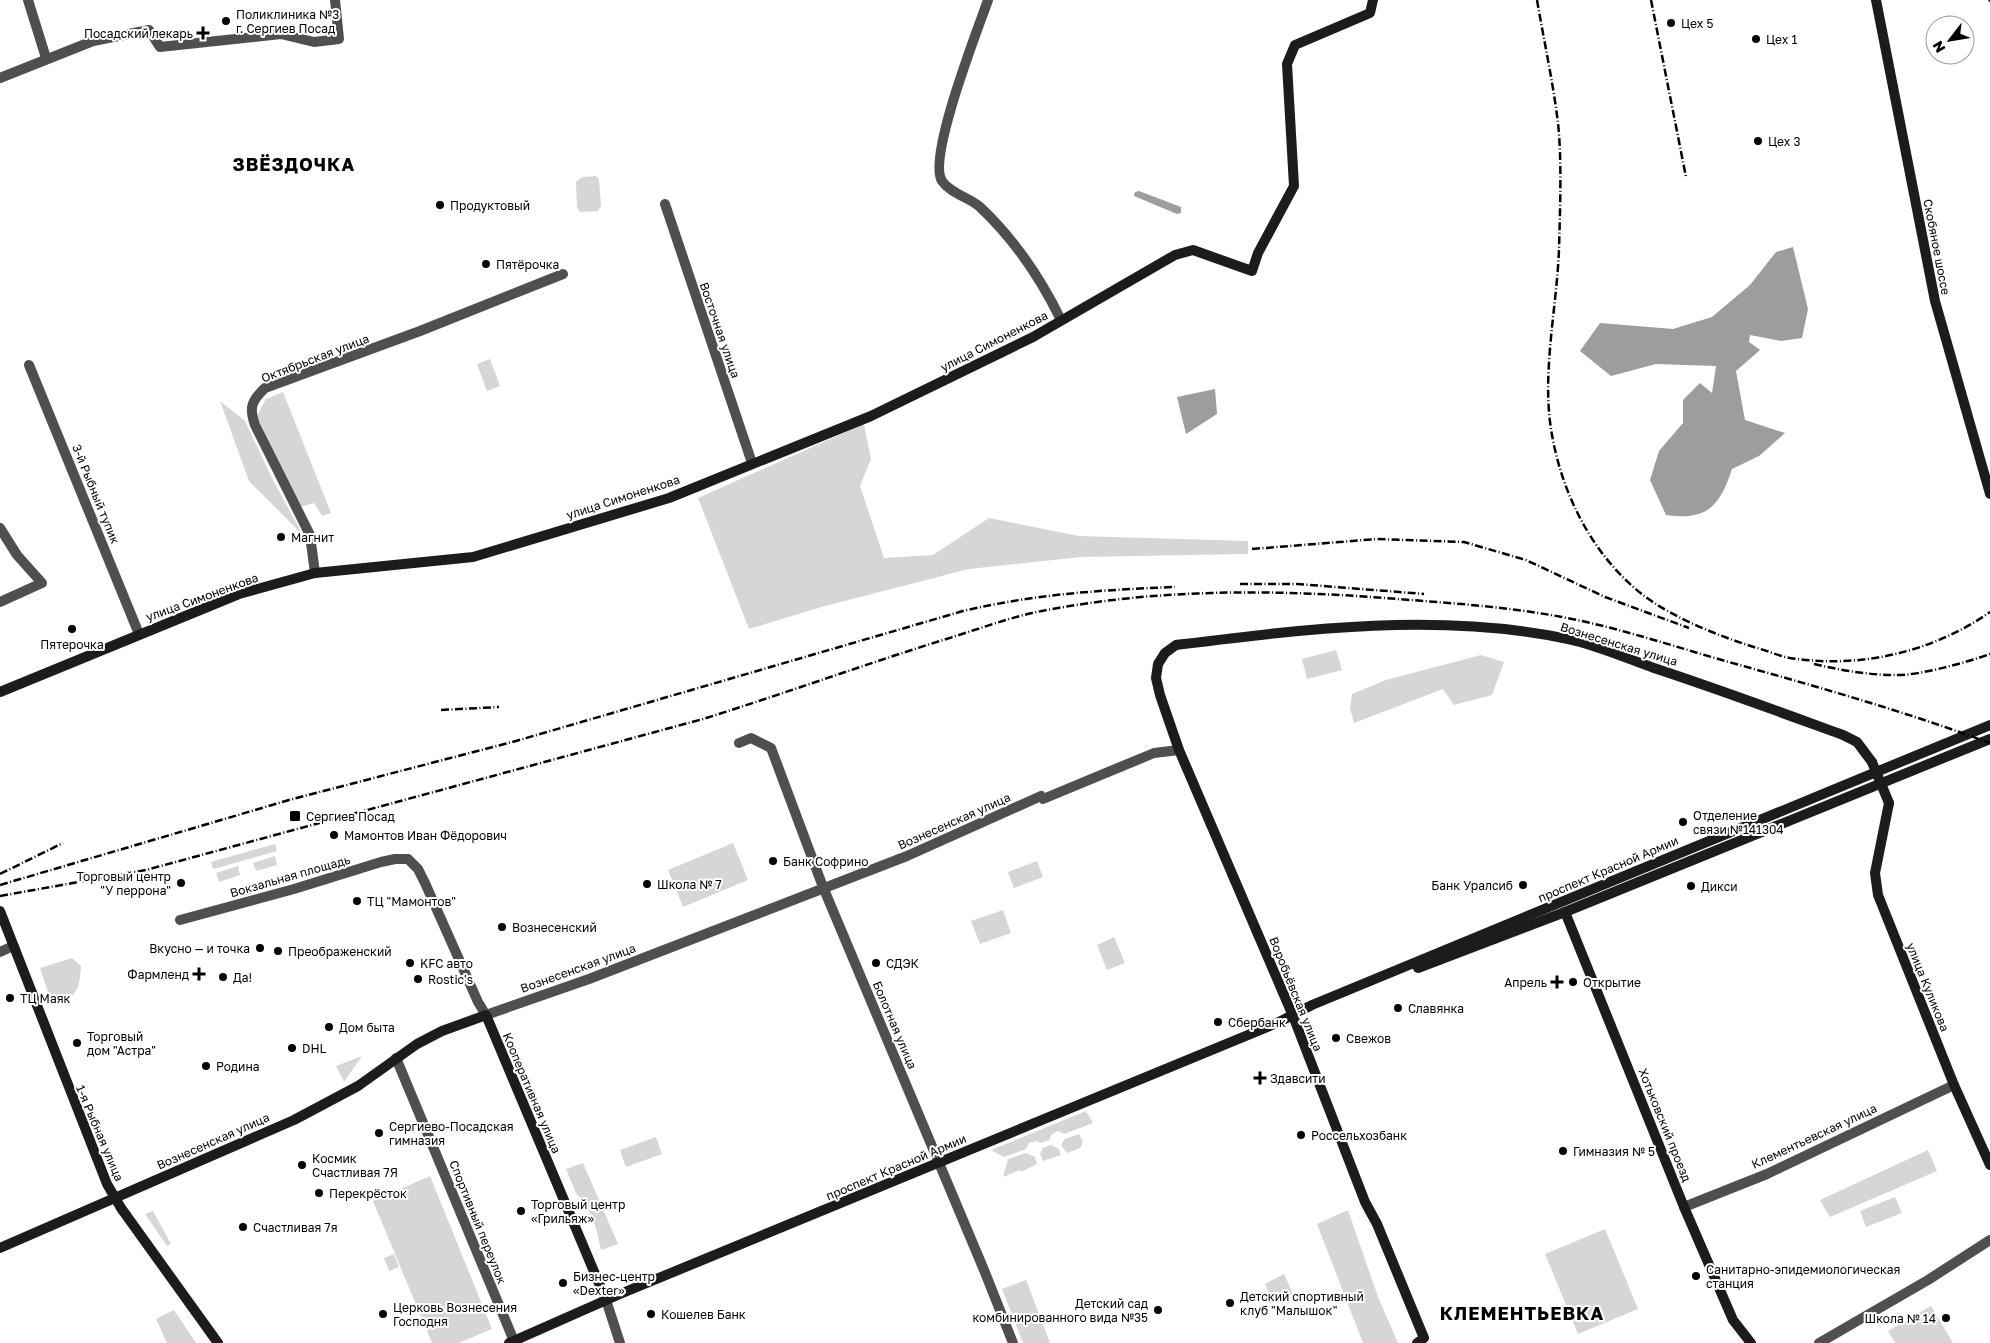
<svg xmlns="http://www.w3.org/2000/svg" width="1990" height="1343" font-family="'Golos Text',sans-serif">
  <style>
    .green { fill: #d6d6d6 }
    .water { fill: #9d9d9d }
    .lines { fill: none; stroke-linecap: round; stroke-linejoin: round }
    .street { stroke: #4f4f4f; stroke-width: 10 }
    .secondary { stroke: #1c1c1c; stroke-width: 10 }
    .rail { stroke: #000; stroke-width: 2.5; stroke-dasharray: 8 2.5 1 2.5; stroke-linecap: butt }
    .secondary-bridge { stroke: #1c1c1c; stroke-width: 10 }
    .poi-dot { fill: #000; stroke: #fff; stroke-width: 2 }
    .labels { text-anchor: middle; dominant-baseline: central; stroke-width: 4; stroke-linejoin: round; paint-order: stroke }
    .poi-label { font-size: 12px; fill: #000; stroke: #fff; text-anchor: start }
    .street-label { font-size: 12px; fill: #000; stroke: #fff }
    .district-label { font-size: 18px; font-weight: bold; letter-spacing: 1px; fill: #000; stroke: #fff }
  </style>
  <rect width="100%" height="100%" fill="#fff"/>
  <g class="green">
    <path d="M596,176L599,179L601,206L598,211L580,212L577,207L576,182L582,177Z"/>
    <path d="M490,359L500,386L487,391L477,364Z"/>
    <path d="M283,392L331,513L322,516L314,503L300,507L271,448L257,416L266,399Z"/>
    <path d="M220,401L245,421L274,482L303,535L249,481Z"/>
    <path d="M864,424L871,459L860,486L884,558L933,555L989,518L1079,536L1248,541V554L1081,557L969,569L825,606L749,629L698,498Z"/>
    <path d="M1336,650L1342,670L1307,679L1302,659Z"/>
    <path d="M1481,655L1504,662L1492,695L1454,705L1443,689L1354,723L1350,708L1352,694L1386,680Z"/>
    <path d="M733,843L748,880L683,907L668,870Z"/>
    <path d="M275,844L277,851L213,869L211,862Z"/>
    <path d="M275,856L277,865L256,871L253,863Z"/>
    <path d="M1037,861L1043,877L1014,888L1008,872Z"/>
    <path d="M238,866L240,875L219,882L216,873Z"/>
    <path d="M1003,910L1011,933L980,944L971,921Z"/>
    <path d="M1114,937L1125,963L1107,970L1097,945Z"/>
    <path d="M72,958L81,966C79,992 77,997 52,1004L40,968Z"/>
    <path d="M362,1056L344,1082L336,1066Z"/>
    <path d="M1086,1111L1093,1123L1064,1134L1058,1131L1052,1134L1049,1140L1041,1143L1036,1141L1029,1143L1026,1149L1004,1157L991,1150Z"/>
    <path d="M1079,1134L1083,1142L1080,1148L1067,1153L1061,1145L1065,1139Z"/>
    <path d="M656,1137L662,1154L626,1167L620,1150Z"/>
    <path d="M1051,1145L1059,1149L1061,1155L1043,1161L1040,1154L1043,1148Z"/>
    <path d="M1928,1150L1937,1171L1830,1217L1820,1200Z"/>
    <path d="M1026,1153L1035,1157L1037,1164L1021,1172L1020,1170L1003,1177L1008,1159Z"/>
    <path d="M583,1163L618,1244L601,1250L596,1228L586,1204L576,1193L566,1169Z"/>
    <path d="M430,1176L492,1329L459,1343H432L373,1201Z"/>
    <path d="M1895,1197L1902,1213L1866,1227L1860,1211Z"/>
    <path d="M1348,1210L1378,1297L1398,1343H1363L1317,1224Z"/>
    <path d="M153,1211L171,1244L167,1246L145,1214Z"/>
    <path d="M1605,1229L1638,1309L1578,1334L1545,1254Z"/>
    <path d="M394,1254L399,1267L389,1271L384,1258Z"/>
    <path d="M1284,1274L1293,1294L1273,1303L1265,1284Z"/>
    <path d="M1026,1280L1050,1343H1023L1002,1289Z"/>
    <path d="M1931,1306L1953,1343H1895L1888,1331Z"/>
    <path d="M174,1310L196,1343H167L156,1319Z"/>
  </g>
  <g class="water">
    <path d="M1139,191L1181,207V213L1177,214L1134,196L1135,192Z"/>
    <path d="M1793,247L1808,309L1802,338L1781,341L1750,335L1749,342L1760,350L1736,371L1745,420L1785,433L1759,456L1732,469C1720,506 1707,521 1666,515L1650,480L1659,451L1683,423V400L1700,383L1712,393L1716,366L1656,364L1611,376L1580,351L1600,323L1673,329L1712,317L1750,285L1776,252Z"/>
    <path d="M1215,389L1217,414L1186,434L1177,397Z"/>
  </g>
  <g class="lines">
    <g class="street">
      <path d="M28,0L46,58"/>
      <path d="M988,0C978,29 927,158 942,181C951,194 969,197 980,207C1013,238 1041,279 1061,320"/>
      <path d="M0,78L93,41L149,30L160,47L281,34L314,42L339,39L335,0"/>
      <path d="M665,204L752,463"/>
      <path d="M29,365L139,634"/>
      <path d="M0,528L17,555L42,583L0,602"/>
      <path d="M315,573L310,535L255,425C249,408 251,401 265,388L420,331L563,274"/>
      <path d="M739,743L751,738L771,748L823,887L984,1270L1013,1343"/>
      <path d="M180,920L294,889L381,862L395,859H408L418,869L425,883L478,1002L486,1015L589,979L907,856L1041,796L1043,799L1154,753L1179,750"/>
      <path d="M0,952L13,946"/>
      <path d="M396,1058L514,1341"/>
      <path d="M1684,1207L1767,1174L1954,1085"/>
      <path d="M606,1300L620,1343"/>
      <path d="M1819,1343L1928,1280L1990,1240"/>
    </g>
    <g class="secondary">
      <path d="M1876,0L1935,301L1990,494"/>
      <path d="M0,692L239,594L315,573L473,557L669,498L871,416L1033,337L1175,255L1193,250L1252,271L1258,253L1294,186L1287,64L1295,45L1370,13L1373,0"/>
      <path d="M1889,803L1875,873L1878,895L1954,1085L1990,1165"/>
      <path d="M0,911L107,1184L121,1208L218,1343"/>
      <path d="M1565,912L1684,1207L1733,1320L1751,1343"/>
      <path d="M1418,968L1565,912L1990,739"/>
      <path d="M0,1248L294,1120L358,1086L417,1044L442,1031L486,1015L606,1300"/>
      <path d="M509,1343L620,1294L1277,1023L1312,1005L1990,725"/>
      <path d="M1417,1343L1424,1338L1377,1224L1365,1202L1293,1016L1179,750L1160,695L1156,678L1158,664L1165,653L1176,645C1305,629 1439,612 1568,639C1597,645 1626,658 1654,668C1718,689 1780,712 1843,735L1857,742L1872,762"/>
    </g>
    <g class="rail">
      <path d="M1537,0C1544,41 1553,82 1558,123C1562,160 1560,211 1559,249C1557,306 1542,371 1551,429C1561,493 1592,555 1643,595C1673,618 1721,637 1757,648C1768,651 1779,656 1790,658C1860,669 1933,652 1990,612"/>
      <path d="M1651,0L1686,177"/>
      <path d="M1989,0L1990,1"/>
      <path d="M1252,549L1377,539L1464,542L1526,560L1605,597L1689,628"/>
      <path d="M1240,584H1298L1424,594"/>
      <path d="M1814,664C1840,670 1868,675 1895,675C1918,676 1968,662 1990,654"/>
      <path d="M441,710L499,707"/>
      <path d="M0,874L63,843"/>
      <path d="M0,885L289,800L516,741L963,611C1036,594 1100,590 1175,587"/>
      <path d="M0,896L146,870L703,719C783,694 863,665 943,640C973,631 1002,620 1032,613C1153,588 1275,589 1397,599C1452,603 1508,607 1562,617C1621,628 1678,648 1736,664C1822,688 1906,712 1990,743"/>
    </g>
    <path class="secondary-bridge" d="M1872,762L1889,803"/>
  </g>
  <g class="poi-dot">
    <circle cx="226" cy="21" r="5"/>
    <circle cx="1671" cy="23" r="5"/>
    <path d="M200.5 25.5h5v5h5v5h-5v5h-5v-5h-5v-5h5z"/>
    <circle cx="1756" cy="39" r="5"/>
    <circle cx="1758" cy="141" r="5"/>
    <circle cx="440" cy="205" r="5"/>
    <circle cx="486" cy="264" r="5"/>
    <circle cx="281" cy="537" r="5"/>
    <circle cx="72" cy="629" r="5"/>
    <rect x="289" y="810" width="12" height="12" rx="2.5"/>
    <circle cx="1683" cy="822" r="5"/>
    <circle cx="334" cy="835" r="5"/>
    <circle cx="773" cy="861" r="5"/>
    <circle cx="181" cy="883" r="5"/>
    <circle cx="647" cy="884" r="5"/>
    <circle cx="1523" cy="885" r="5"/>
    <circle cx="1691" cy="886" r="5"/>
    <circle cx="357" cy="901" r="5"/>
    <circle cx="502" cy="927" r="5"/>
    <circle cx="260" cy="948" r="5"/>
    <circle cx="278" cy="951" r="5"/>
    <circle cx="410" cy="963" r="5"/>
    <circle cx="876" cy="963" r="5"/>
    <path d="M196.5 966.5h5v5h5v5h-5v5h-5v-5h-5v-5h5z"/>
    <circle cx="223" cy="977" r="5"/>
    <circle cx="418" cy="979" r="5"/>
    <path d="M1554.5 974.5h5v5h5v5h-5v5h-5v-5h-5v-5h5z"/>
    <circle cx="1573" cy="982" r="5"/>
    <circle cx="10" cy="998" r="5"/>
    <circle cx="1398" cy="1008" r="5"/>
    <circle cx="1218" cy="1022" r="5"/>
    <circle cx="329" cy="1027" r="5"/>
    <circle cx="1336" cy="1038" r="5"/>
    <circle cx="77" cy="1043" r="5"/>
    <circle cx="292" cy="1048" r="5"/>
    <circle cx="206" cy="1066" r="5"/>
    <path d="M1257.5 1070.5h5v5h5v5h-5v5h-5v-5h-5v-5h5z"/>
    <circle cx="379" cy="1133" r="5"/>
    <circle cx="1301" cy="1135" r="5"/>
    <circle cx="1563" cy="1151" r="5"/>
    <circle cx="302" cy="1165" r="5"/>
    <circle cx="319" cy="1193" r="5"/>
    <circle cx="521" cy="1211" r="5"/>
    <circle cx="243" cy="1227" r="5"/>
    <circle cx="1696" cy="1276" r="5"/>
    <circle cx="563" cy="1283" r="5"/>
    <circle cx="1230" cy="1303" r="5"/>
    <circle cx="1158" cy="1310" r="5"/>
    <circle cx="383" cy="1314" r="5"/>
    <circle cx="651" cy="1314" r="5"/>
    <circle cx="1946" cy="1318" r="5"/>
  </g>
  <g class="labels">
    <g class="poi-label">
      <text x="236" y="14">Поликлиника №3<tspan x="236" dy="14">г. Сергиев Посад</tspan></text>
      <text x="1681" y="23">Цех 5</text>
      <text x="193" y="33" text-anchor="end">Посадский лекарь</text>
      <text x="1766" y="39">Цех 1</text>
      <text x="1768" y="141">Цех 3</text>
      <text x="450" y="205">Продуктовый</text>
      <text x="496" y="264">Пятёрочка</text>
      <text x="291" y="537">Магнит</text>
      <text x="72" y="644" text-anchor="middle">Пятерочка</text>
      <text x="1693" y="815">Отделение<tspan x="1693" dy="14">связи №141304</tspan></text>
      <text x="306" y="816">Сергиев Посад</text>
      <text x="344" y="835">Мамонтов Иван Фёдорович</text>
      <text x="783" y="861">Банк Софрино</text>
      <text x="171" y="876" text-anchor="end">Торговый центр<tspan x="171" dy="14">"У перрона"</tspan></text>
      <text x="657" y="884">Школа № 7</text>
      <text x="1513" y="885" text-anchor="end">Банк Уралсиб</text>
      <text x="1701" y="886">Дикси</text>
      <text x="367" y="901">ТЦ "Мамонтов"</text>
      <text x="512" y="927">Вознесенский</text>
      <text x="250" y="948" text-anchor="end">Вкусно — и точка</text>
      <text x="288" y="951">Преображенский</text>
      <text x="420" y="963">KFC авто</text>
      <text x="886" y="963">СДЭК</text>
      <text x="189" y="974" text-anchor="end">Фармленд</text>
      <text x="233" y="977">Да!</text>
      <text x="428" y="979">Rostic's</text>
      <text x="1547" y="982" text-anchor="end">Апрель</text>
      <text x="1583" y="982">Открытие</text>
      <text x="20" y="998">ТЦ Маяк</text>
      <text x="1408" y="1008">Славянка</text>
      <text x="1228" y="1022">Сбербанк</text>
      <text x="339" y="1027">Дом быта</text>
      <text x="87" y="1036">Торговый<tspan x="87" dy="14">дом "Астра"</tspan></text>
      <text x="1346" y="1038">Свежов</text>
      <text x="302" y="1048">DHL</text>
      <text x="216" y="1066">Родина</text>
      <text x="1270" y="1078">Здавсити</text>
      <text x="389" y="1126">Сергиево-Посадская<tspan x="389" dy="14">гимназия</tspan></text>
      <text x="1311" y="1135">Россельхозбанк</text>
      <text x="1573" y="1151">Гимназия № 5</text>
      <text x="312" y="1158">Космик<tspan x="312" dy="14">Счастливая 7Я</tspan></text>
      <text x="329" y="1193">Перекрёсток</text>
      <text x="531" y="1204">Торговый центр<tspan x="531" dy="14">«Грильяж»</tspan></text>
      <text x="253" y="1227">Счастливая 7я</text>
      <text x="1706" y="1269">Санитарно-эпидемиологическая<tspan x="1706" dy="14">станция</tspan></text>
      <text x="573" y="1276">Бизнес-центр<tspan x="573" dy="14">«Dexter»</tspan></text>
      <text x="1240" y="1296">Детский спортивный<tspan x="1240" dy="14">клуб "Малышок"</tspan></text>
      <text x="1148" y="1303" text-anchor="end">Детский сад<tspan x="1148" dy="14">комбинированного вида №35</tspan></text>
      <text x="393" y="1307">Церковь Вознесения<tspan x="393" dy="14">Господня</tspan></text>
      <text x="661" y="1314">Кошелев Банк</text>
      <text x="1936" y="1318" text-anchor="end">Школа № 14</text>
    </g>
    <g class="street-label">
      <text transform="translate(1937 247) rotate(79)">Скобяное шоссе</text>
      <text transform="translate(720 330) rotate(71)">Восточная улица</text>
      <text transform="translate(994 341) rotate(-27)">улица Симоненкова</text>
      <text transform="translate(315 358) rotate(-21)">Октябрьская улица</text>
      <text transform="translate(96 494) rotate(68)">3-й Рыбный тупик</text>
      <text transform="translate(623 497) rotate(-18)">улица Симоненкова</text>
      <text transform="translate(202 597) rotate(-20)">улица Симоненкова</text>
      <text transform="translate(1619 644) rotate(17)">Вознесенская улица</text>
      <text transform="translate(954 821) rotate(-24)">Вознесенская улица</text>
      <text transform="translate(1608 869) rotate(-23)">проспект Красной Армии</text>
      <text transform="translate(290 876) rotate(-16)">Вокзальная площадь</text>
      <text transform="translate(578 968) rotate(-20)">Вознесенская улица</text>
      <text transform="translate(1928 987) rotate(68)">улица Куликова</text>
      <text transform="translate(1296 994) rotate(68)">Воробьёвская улица</text>
      <text transform="translate(895 1025) rotate(67)">Болотная улица</text>
      <text transform="translate(532 1093) rotate(67)">Кооперативная улица</text>
      <text transform="translate(1665 1125) rotate(68)">Хотьковский проезд</text>
      <text transform="translate(100 1133) rotate(67)">1-я Рыбная улица</text>
      <text transform="translate(1814 1136) rotate(-25)">Клементьевская улица</text>
      <text transform="translate(213 1141) rotate(-24)">Вознесенская улица</text>
      <text transform="translate(896 1167) rotate(-23)">проспект Красной Армии</text>
      <text transform="translate(478 1222) rotate(68)">Спортивный переулок</text>
    </g>
    <g class="district-label">
      <text x="294" y="164">ЗВЁЗДОЧКА</text>
      <text x="1522" y="1313">КЛЕМЕНТЬЕВКА</text>
    </g>
  </g>
  <g transform="translate(1950 40) rotate(239)"><circle r="24" fill="#ffffff" stroke="#999999"/>
  <path d="M0-4L9 19L0 12L-9 19Z" fill="#000000"/>
  <text y="-8" font-size="14" font-weight="bold" text-anchor="middle" fill="#000000">N</text>
  </g>
</svg>
